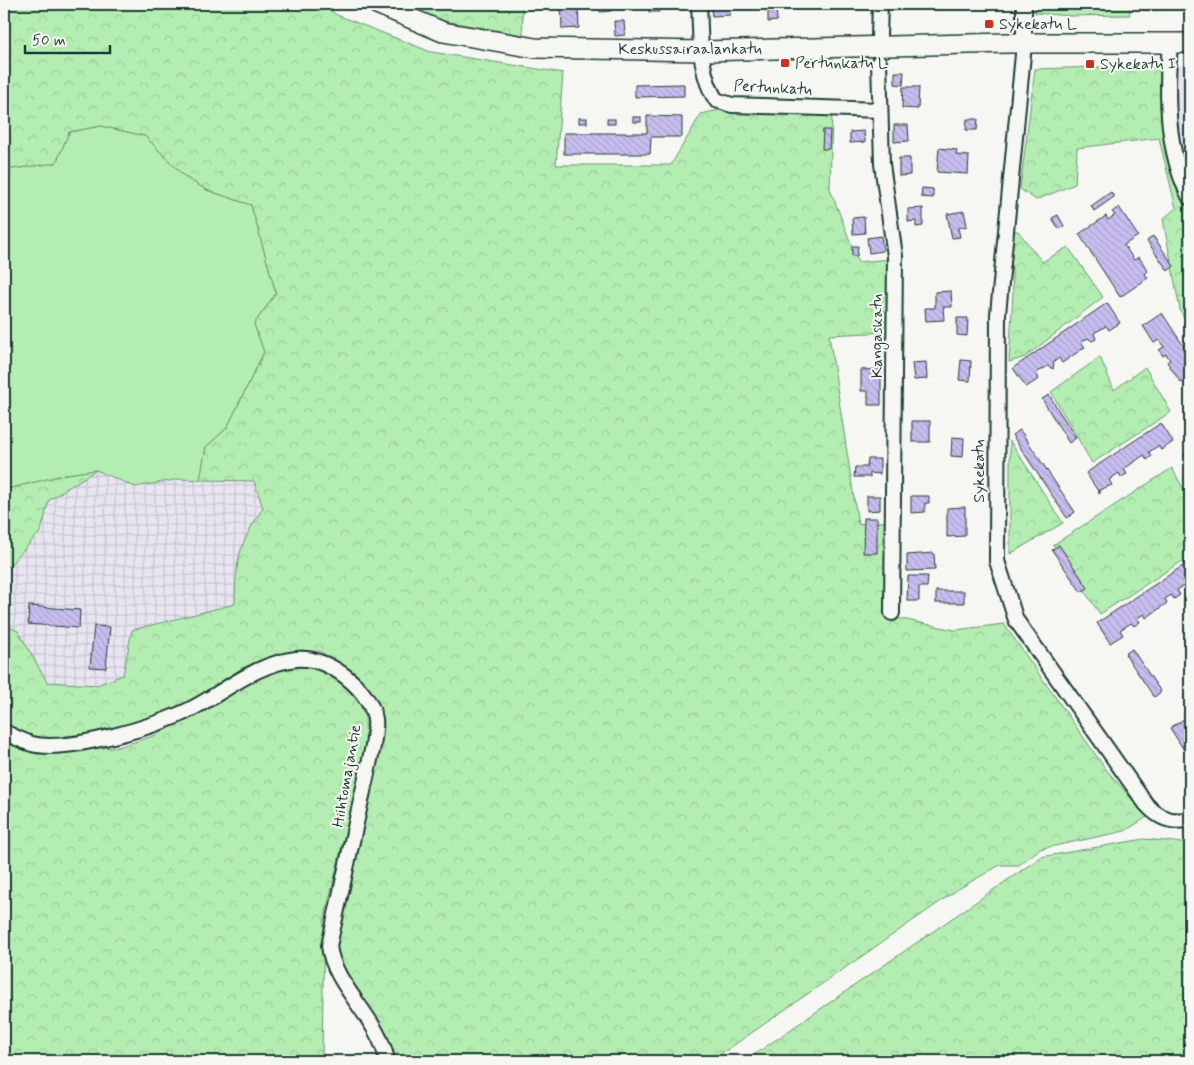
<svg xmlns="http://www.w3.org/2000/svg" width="1194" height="1065" font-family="Mynerve,sans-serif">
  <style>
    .built { fill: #e8e5f1 }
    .industrial { fill: url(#industrial-grid) }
    .grass { fill: #b3edb1; stroke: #699572 }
    .forest { fill: url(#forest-crowns); stroke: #699572 }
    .building { fill: url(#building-back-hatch); stroke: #1f3d34 }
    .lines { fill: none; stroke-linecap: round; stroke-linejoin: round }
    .street-casing { stroke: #1f3d34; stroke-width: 18 }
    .secondary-casing { stroke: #1f3d34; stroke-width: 22 }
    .street { stroke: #f6f6f2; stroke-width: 14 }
    .secondary { stroke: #f6f6f2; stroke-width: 19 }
    .poi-dot { fill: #c8321e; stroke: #f6f6f2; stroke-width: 2 }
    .labels { text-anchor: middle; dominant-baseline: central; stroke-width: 4; stroke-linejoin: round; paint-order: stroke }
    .poi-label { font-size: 16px; fill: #1f3d34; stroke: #f6f6f2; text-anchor: start }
    .street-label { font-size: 16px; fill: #1f3d34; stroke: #f6f6f2 }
  </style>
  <defs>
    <pattern id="industrial-grid" width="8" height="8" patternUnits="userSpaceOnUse" patternTransform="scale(1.25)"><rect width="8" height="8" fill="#e8e5f1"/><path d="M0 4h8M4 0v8" fill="none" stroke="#c7c5cf"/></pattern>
    <pattern id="forest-crowns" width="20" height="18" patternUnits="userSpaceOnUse" patternTransform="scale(1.25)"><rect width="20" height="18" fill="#b3edb1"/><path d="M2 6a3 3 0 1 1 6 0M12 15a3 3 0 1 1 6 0" fill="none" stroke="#9acc99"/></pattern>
    <pattern id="building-back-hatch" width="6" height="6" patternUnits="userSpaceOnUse" patternTransform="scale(1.25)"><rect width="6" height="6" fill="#c8bdef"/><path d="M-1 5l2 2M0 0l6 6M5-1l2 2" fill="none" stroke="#aba3ce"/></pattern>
  </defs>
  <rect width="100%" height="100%" fill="#f6f6f2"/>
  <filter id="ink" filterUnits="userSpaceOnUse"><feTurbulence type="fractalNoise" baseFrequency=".02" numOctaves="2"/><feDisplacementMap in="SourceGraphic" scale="10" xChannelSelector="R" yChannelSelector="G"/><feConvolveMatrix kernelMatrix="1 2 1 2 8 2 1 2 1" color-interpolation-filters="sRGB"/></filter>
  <g filter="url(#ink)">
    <path class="built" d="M1163,65H1190V214L1171,164Z"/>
    <path class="industrial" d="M96,470L135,487L180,479L254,481L263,508L236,569L235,604L132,630L123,675L97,685L47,682L18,631L4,624V565L8,567L41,531L49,500Z"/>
    <path class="grass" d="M101,126L145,136L185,177L207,190L251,205L276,293L254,324L264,352L227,428L206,447L200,480L180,479L135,487L96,470L67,474L4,490V170L56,163L69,132Z"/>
    <g class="forest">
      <path d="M4,4H321L337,15L431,52L563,73L556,165H671L701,114L728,108L832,114L830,189L858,262L890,259L889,332L829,335L858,524L889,521L892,617L955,630L1004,624L1105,768L1147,817L1125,831L1040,849L1019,865H1000L960,888L711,1061H393L386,1040L337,956V922L382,720L370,689L355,673L321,652L302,650L242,668L195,700L155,717L65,741H34L4,728V624L18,631L47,682L97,685L123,675L132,630L235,604C236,559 238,546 263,508L254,481L200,480L206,447L227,428L264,352L254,324L276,293L251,205L207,190L185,177L145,136L101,126L69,132L56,163L4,170Z"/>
      <path d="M396,4H522L523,35L444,21Z"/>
      <path d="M1035,4H1129L1130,15L1069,16L1035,13Z"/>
      <path d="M1163,65L1171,164L1190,214V330L1180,310L1163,219L1176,208L1159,138L1077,148L1075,184L1036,200L1020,189L1035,69Z"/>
      <path d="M1010,231H1018L1042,262L1068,247L1103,297L1025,357L1009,362L1013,293Z"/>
      <path d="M1100,357L1114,390L1145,367L1171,412L1092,463L1051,392Z"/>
      <path d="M1010,441L1063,523L1010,554Z"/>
      <path d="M1172,468L1190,501V556L1100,614L1053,545Z"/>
      <path d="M96,470L49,500L41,531L8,567L4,565V490L67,474Z"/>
      <path d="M280,667H313L335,677L357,696L365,718L366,746L324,921L322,1061H8L4,1056V738L115,748L156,735Z"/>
      <path d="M1144,839L1176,842L1190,845V1061H745L1041,857Z"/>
    </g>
    <g class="building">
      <path d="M561,4H578L579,28L562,29Z"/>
      <path d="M599,4H610L611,11L600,12Z"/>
      <path d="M649,4H669V7L659,8V12H649Z"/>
      <path d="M711,4H730V15L712,16Z"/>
      <path d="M768,4H776L777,21L768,22Z"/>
      <path d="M926,4H944L943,10L925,7Z"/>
      <path d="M1143,4H1190V9L1144,10Z"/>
      <path d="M614,21H624L625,35L615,36Z"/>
      <path d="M895,72H904L903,85L895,84Z"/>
      <path d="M684,84V96L635,97V85Z"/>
      <path d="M903,87H919L918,109L902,108Z"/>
      <path d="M647,116L682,117V137H651L650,154H564V133H647Z"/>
      <rect x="633" y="117" width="8" height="5"/>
      <rect x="579" y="118" width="8" height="5"/>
      <rect x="607" y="119" width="8" height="5"/>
      <path d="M967,119H978L977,130H966Z"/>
      <path d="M894,125H908L909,141L894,142Z"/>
      <path d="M823,130H830L829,149H822Z"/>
      <path d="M864,131L865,142L850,143V132Z"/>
      <path d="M939,148L957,150L956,155L969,156L968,174L937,172Z"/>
      <path d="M899,158H910V175L899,176Z"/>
      <path d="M922,188L933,189V198L921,197Z"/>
      <path d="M1111,192L1114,197L1094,211L1091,206Z"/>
      <path d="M1119,207L1138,236L1124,245L1134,260L1139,257L1148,271L1145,274L1148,278L1120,297L1079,234L1106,216L1108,220L1115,215L1112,212Z"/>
      <path d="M923,208V226L916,227V221L908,222V209Z"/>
      <path d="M964,211L967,226L958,228L960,237L952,238L947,214Z"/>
      <path d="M1058,215L1064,226L1059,229L1052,218Z"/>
      <path d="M864,217L865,233L853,234L852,218Z"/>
      <path d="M881,236L883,251L869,253L867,238Z"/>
      <path d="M1153,236L1174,266L1168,271L1147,241Z"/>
      <path d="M852,246H858L857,256H852Z"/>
      <path d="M951,291L952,307H943L944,320L926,321L925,308H935V292Z"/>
      <path d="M1107,303L1120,323L1109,330L1106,326L1094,333L1096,339L1092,341L1088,338L1081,342L1085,347L1062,363L1059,358L1054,362L1053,369L1048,366L1036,373L1039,379L1026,387L1013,368Z"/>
      <path d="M1162,313L1190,356V385L1187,380L1181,383L1167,362L1170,360L1166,354L1163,356L1159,350L1164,347L1159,340L1154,343L1143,326Z"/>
      <path d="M957,318H968L967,336L957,335Z"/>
      <path d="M961,360L971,361L970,381L959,380Z"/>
      <path d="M926,362L927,379L914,380L912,363Z"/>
      <path d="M881,369V405H868V391H861V370Z"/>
      <path d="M1049,395L1076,438L1069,443L1042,399Z"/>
      <rect x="912" y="421" width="18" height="21"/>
      <path d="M1161,423L1173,442L1161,450L1158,446L1149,452L1152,456L1147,460L1144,455L1124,469L1127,474L1121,477L1119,473L1109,480L1112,485L1099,490L1100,494L1086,473Z"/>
      <path d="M1020,430L1075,512L1067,518L1012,435Z"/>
      <path d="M952,437L964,438L963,457L951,456Z"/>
      <path d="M1190,450V464L1184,455Z"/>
      <path d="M868,459H880V474L870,473V477H854L855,467H867Z"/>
      <path d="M867,496H880V510L867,511Z"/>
      <path d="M911,496H929V503H925V512L911,513Z"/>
      <path d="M965,507V536L947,537V508Z"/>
      <path d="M864,518H877V553H863Z"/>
      <path d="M1059,545L1088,588L1081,592L1052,550Z"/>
      <path d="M934,553L935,570L907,571V555Z"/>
      <path d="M1190,561V586L1188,583L1177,590L1180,595L1174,599L1171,595L1165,599L1167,603L1146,618L1144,614L1137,618L1140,622L1134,626L1131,623L1120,630L1123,635L1110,643L1097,623Z"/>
      <path d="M908,576H928L927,587H919V601H907Z"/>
      <rect x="936" y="591" width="28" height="12"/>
      <path d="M29,606L80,610L79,628L28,624Z"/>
      <path d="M94,626L110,627L106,668L90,667Z"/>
      <path d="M1132,649L1161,692L1154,697L1125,654Z"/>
      <path d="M1190,715V744L1188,743L1183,745L1184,750L1170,728Z"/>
    </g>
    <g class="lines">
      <defs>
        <g id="street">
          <path d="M699,4C701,36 698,72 716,100L732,105L880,110"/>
          <path d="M1024,4V44L998,314L997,561L1016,620L1146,804C1158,818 1172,824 1190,819"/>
          <path d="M879,36L880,4"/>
          <path d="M1170,43C1166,95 1166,151 1190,198"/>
          <path d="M879,62L882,164L895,256L892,613"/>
          <path d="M4,732C13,736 22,741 32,744C66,753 159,726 191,709C226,691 255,664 296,659C327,655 370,689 375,719C376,727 374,738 373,746L329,946C334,987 380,1019 387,1061"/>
        </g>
        <path id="secondary" d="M377,4L443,32L535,48L703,51L1007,43H1190"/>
      </defs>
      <use href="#street" class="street-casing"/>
      <use href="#secondary" class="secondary-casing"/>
      <use href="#street" class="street"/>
      <use href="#secondary" class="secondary"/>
    </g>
  </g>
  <g class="poi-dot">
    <rect x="984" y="19" width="10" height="10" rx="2.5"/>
    <rect x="780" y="58" width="10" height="10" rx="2.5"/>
    <rect x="1085" y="59" width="10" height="10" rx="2.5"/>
  </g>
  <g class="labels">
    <g class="poi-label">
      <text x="999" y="24">Sykekatu L</text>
      <text x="795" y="63">Pertunkatu L</text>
      <text x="1100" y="64">Sykekatu I</text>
    </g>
    <g class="street-label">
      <text x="690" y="49">Keskussairaalankatu</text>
      <text transform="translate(773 88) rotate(3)">Pertunkatu</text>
      <text transform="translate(877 336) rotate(-90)">Kangaskatu</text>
      <text transform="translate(979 471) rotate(-90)">Sykekatu</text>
      <text transform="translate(347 776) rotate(-80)">Hiihtomajantie</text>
    </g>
  </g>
  <rect width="1194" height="1065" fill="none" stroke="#f6f6f2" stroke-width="20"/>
  <rect x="10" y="10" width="1174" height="1045" fill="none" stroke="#1f3d34" stroke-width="2" filter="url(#ink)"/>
  <path d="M25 45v8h85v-8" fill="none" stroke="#1f3d34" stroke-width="2.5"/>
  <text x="32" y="45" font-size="15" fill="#1f3d34" stroke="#f6f6f2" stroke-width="4" paint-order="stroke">50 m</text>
</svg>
